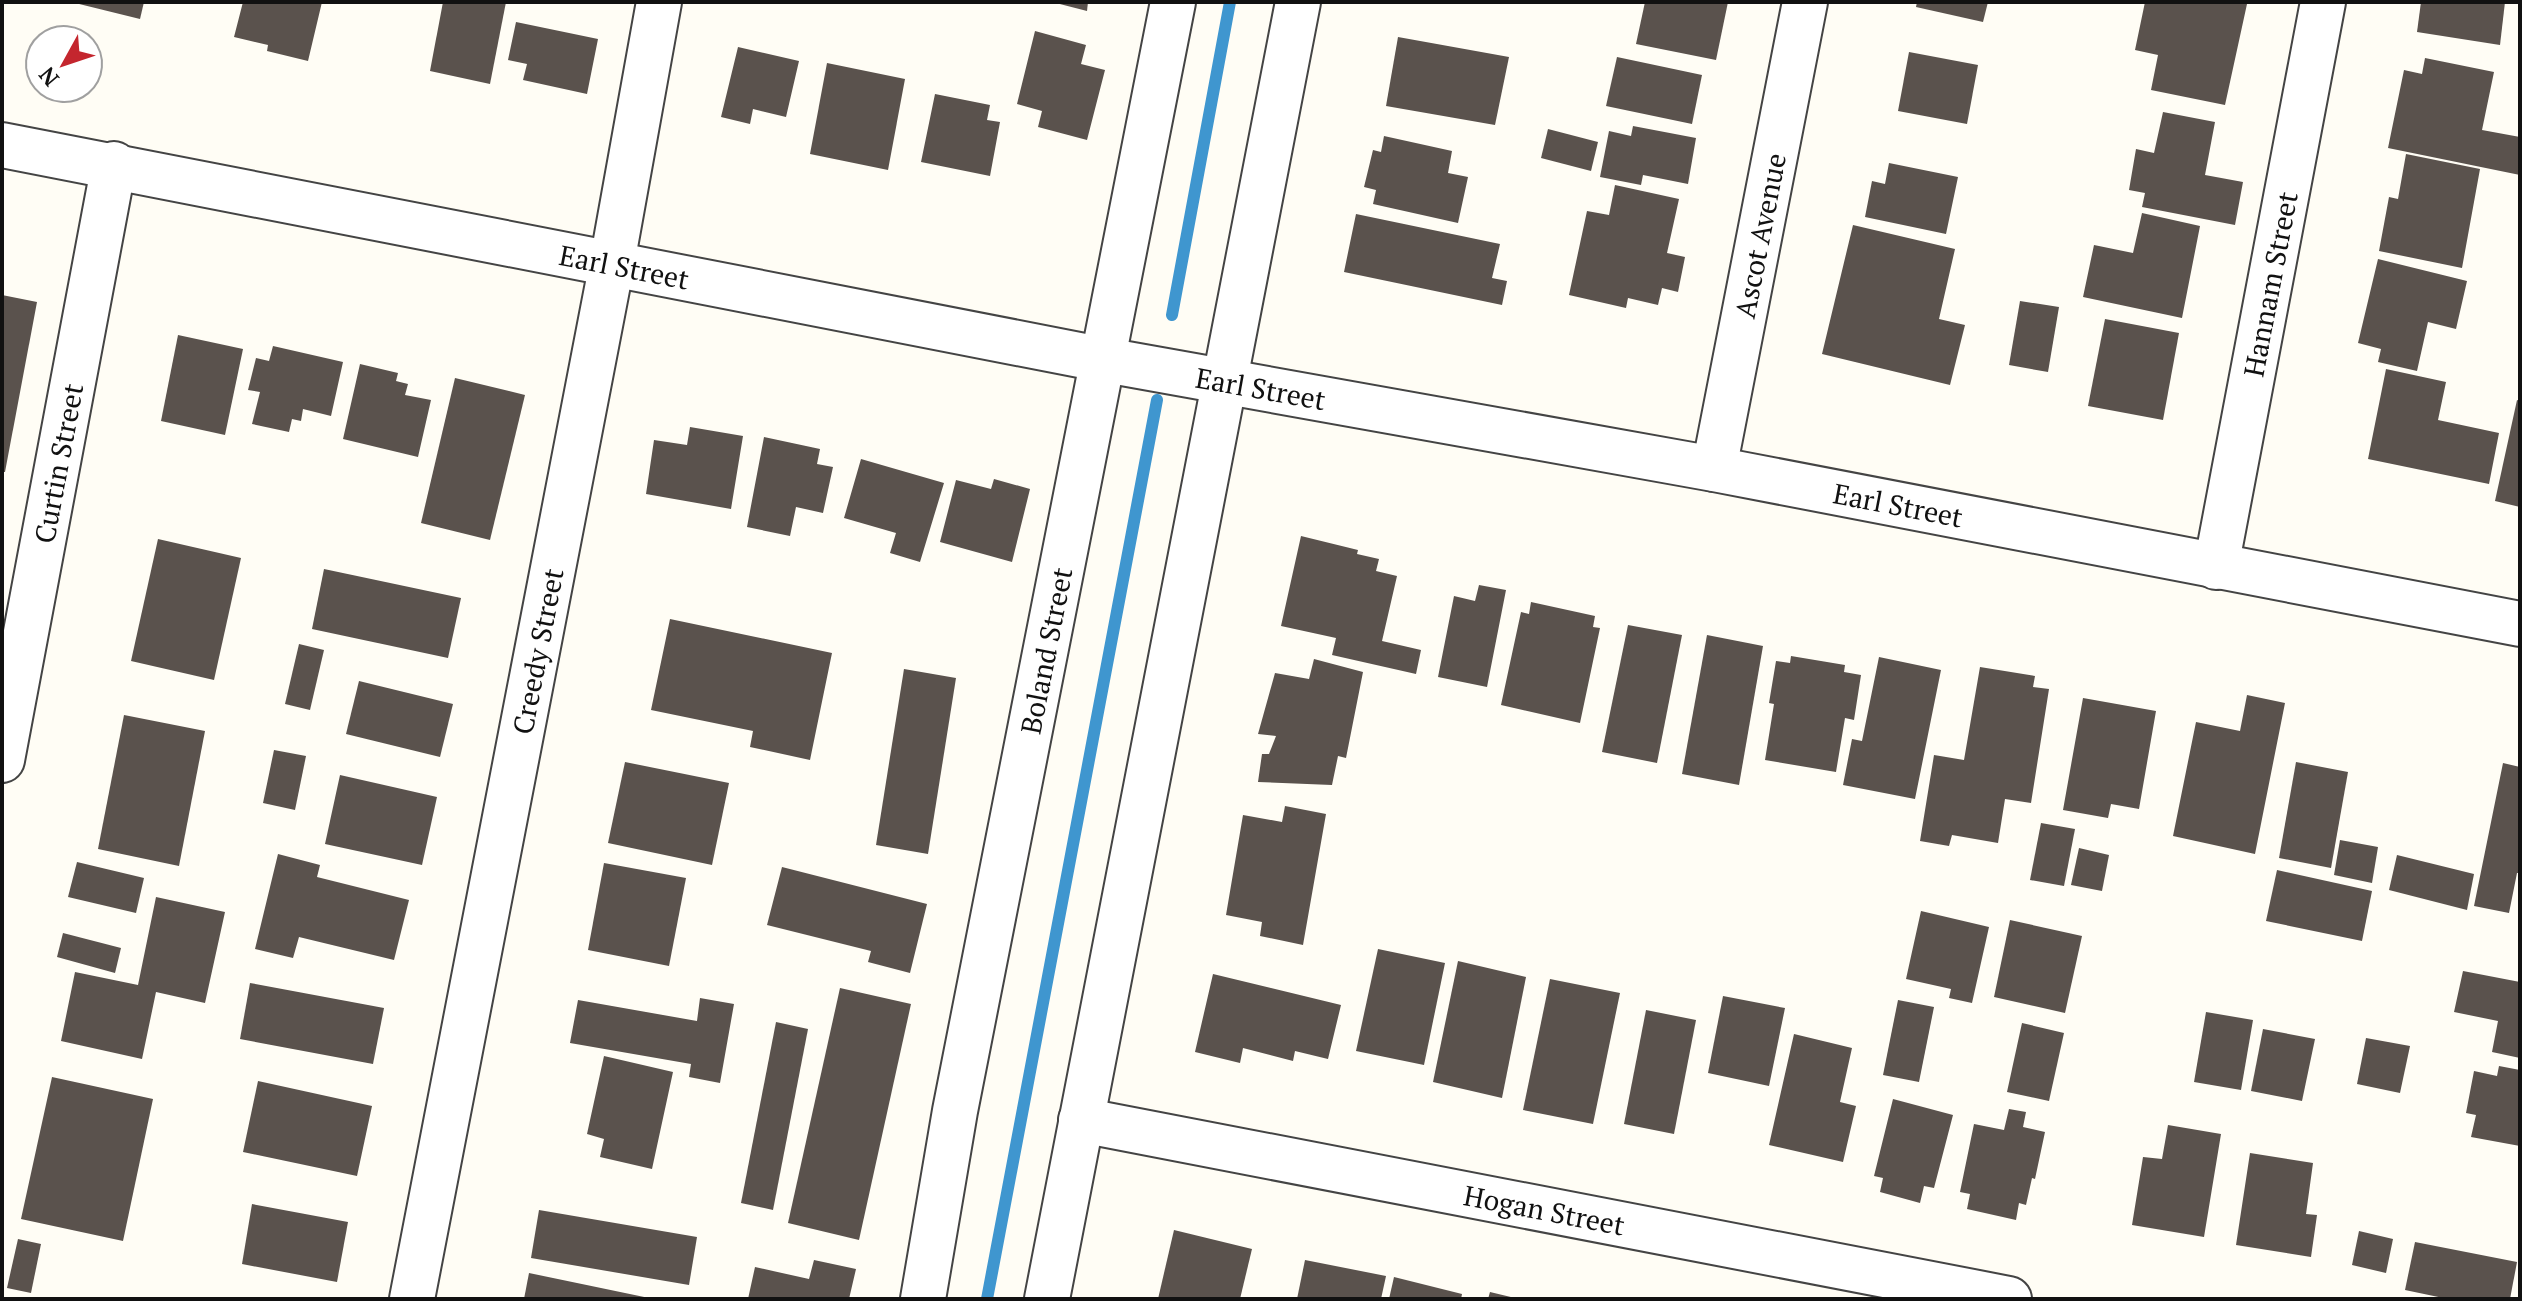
<svg xmlns="http://www.w3.org/2000/svg" width="2522" height="1301" font-family="'PT Serif',serif">
  <style>
    .lines { fill: none; stroke-linecap: round; stroke-linejoin: round }
    .stream { stroke: #3f96cf; stroke-width: 12 }
    .building { fill: #5a524d }
    .minor-casing { stroke: #444; stroke-width: 48 }
    .minor { stroke: #fff; stroke-width: 44 }
    .labels { text-anchor: middle; dominant-baseline: central; stroke-width: 8; stroke-linejoin: round; paint-order: stroke }
    .street-label { font-size: 28px; fill: #111; stroke: #fff }
  </style>
  <rect width="100%" height="100%" fill="#fffdf5"/>
  <g class="lines">
    <g class="stream">
      <path d="M1172,315L1230,2"/>
      <path d="M987,1299L1157,400"/>
    </g>
  </g>
  <g class="building">
    <path d="M71,2H144L140,19Z"/>
    <path d="M243,2H322L308,61L267,51L268,45L234,37Z"/>
    <path d="M443,2H506L490,84L430,71Z"/>
    <path d="M1052,2H1088L1087,11Z"/>
    <path d="M1645,2H1728L1716,60L1636,44Z"/>
    <path d="M1917,2H1988L1983,22L1916,7Z"/>
    <path d="M2145,2L2247,4L2225,105L2151,90L2158,55L2135,50Z"/>
    <path d="M2421,2H2505L2500,45L2417,32Z"/>
    <path d="M516,22L598,39L587,94L523,80L527,64L508,60Z"/>
    <path d="M1035,31L1086,45L1081,64L1105,70L1087,140L1038,127L1042,111L1017,104Z"/>
    <path d="M1398,37L1509,57L1495,125L1386,106Z"/>
    <path d="M738,47L799,61L786,117L753,109L750,124L721,117Z"/>
    <path d="M1909,52L1978,65L1967,124L1898,111Z"/>
    <path d="M1617,57L1702,75L1692,124L1606,106Z"/>
    <path d="M2425,58L2494,72L2482,130L2520,137V175L2388,148L2404,70L2422,74Z"/>
    <path d="M827,63L905,79L888,170L810,154Z"/>
    <path d="M935,94L990,105L987,120L1000,122L990,176L921,162Z"/>
    <path d="M2163,112L2215,122L2205,175L2243,182L2235,225L2142,207L2145,193L2129,190L2136,149L2154,153Z"/>
    <path d="M1633,126L1696,138L1688,184L1643,175L1641,185L1600,177L1609,131L1631,136Z"/>
    <path d="M1548,129L1598,142L1591,171L1541,158Z"/>
    <path d="M1384,136L1452,151L1448,173L1468,177L1458,223L1373,204L1376,190L1364,187L1373,150L1381,152Z"/>
    <path d="M2406,154L2480,169L2462,268L2379,251L2389,197L2398,199Z"/>
    <path d="M1889,163L1958,177L1946,234L1865,217L1872,181L1885,184Z"/>
    <path d="M1615,185L1679,199L1667,253L1685,257L1678,292L1662,288L1658,305L1628,298L1626,308L1569,295L1587,211L1609,215Z"/>
    <path d="M2142,213L2200,226L2182,318L2083,297L2094,245L2133,253Z"/>
    <path d="M1356,214L1500,244L1492,278L1507,281L1502,305L1344,272Z"/>
    <path d="M1853,225L1955,249L1939,319L1965,325L1950,385L1822,354Z"/>
    <path d="M2378,259L2467,281L2456,329L2428,322L2417,371L2378,362L2381,349L2358,343Z"/>
    <path d="M2,295L37,302L5,472H2Z"/>
    <path d="M2020,301L2059,307L2048,372L2009,365Z"/>
    <path d="M2105,319L2179,333L2163,420L2088,406Z"/>
    <path d="M178,335L243,349L225,435L161,421Z"/>
    <path d="M273,346L343,362L331,416L303,409L301,421L292,419L289,432L252,424L260,392L248,390L256,358L269,361Z"/>
    <path d="M360,364L398,373L396,381L408,384L405,395L431,400L418,457L343,439Z"/>
    <path d="M2386,369L2446,382L2438,420L2499,433L2489,484L2368,459Z"/>
    <path d="M455,378L525,395L490,540L421,523Z"/>
    <path d="M2517,400L2520,401V507L2495,501Z"/>
    <path d="M690,427L743,436L731,509L646,494L654,440L687,445Z"/>
    <path d="M764,437L820,449L817,464L833,467L823,513L796,507L790,536L747,527Z"/>
    <path d="M861,459L944,483L920,562L890,553L896,533L844,518Z"/>
    <path d="M994,479L1030,489L1012,562L940,542L956,480L991,489Z"/>
    <path d="M1301,536L1358,550L1357,554L1379,559L1376,571L1397,576L1382,641L1421,650L1416,674L1332,655L1336,638L1281,626Z"/>
    <path d="M158,539L241,558L214,680L131,661Z"/>
    <path d="M324,569L461,598L448,658L312,629Z"/>
    <path d="M1479,585L1506,590L1487,687L1438,677L1454,596L1475,601Z"/>
    <path d="M1531,602L1595,616L1593,627L1600,628L1580,723L1501,705L1521,612L1529,614Z"/>
    <path d="M670,619L832,653L810,760L750,747L753,731L651,710Z"/>
    <path d="M1628,625L1682,635L1657,763L1602,752Z"/>
    <path d="M1707,635L1763,646L1739,785L1682,774Z"/>
    <path d="M299,644L324,650L310,710L285,704Z"/>
    <path d="M1791,656L1845,665L1844,672L1861,675L1854,720L1845,718L1836,772L1765,760L1774,704L1769,703L1776,661L1790,663Z"/>
    <path d="M1879,657L1941,670L1915,799L1843,785L1852,739L1862,741Z"/>
    <path d="M1314,659L1363,672L1346,758L1338,756L1332,785L1258,782L1262,754H1269L1276,736L1258,734L1275,673L1309,679Z"/>
    <path d="M1980,667L2035,676L2033,687L2049,689L2031,803L2005,799L1998,843L1952,835L1949,846L1920,841L1934,755L1964,760Z"/>
    <path d="M904,669L956,678L928,854L876,845Z"/>
    <path d="M359,681L453,704L440,757L346,734Z"/>
    <path d="M2247,695L2285,703L2255,854L2173,836L2196,722L2240,731Z"/>
    <path d="M2083,698L2156,711L2139,809L2111,804L2108,818L2063,810Z"/>
    <path d="M124,715L205,731L179,866L98,849Z"/>
    <path d="M274,750L306,756L295,810L263,803Z"/>
    <path d="M625,762L729,783L712,865L608,843Z"/>
    <path d="M2296,762L2348,772L2331,868L2279,858Z"/>
    <path d="M2503,763L2520,767V873H2517L2509,913L2474,906Z"/>
    <path d="M340,775L437,797L422,865L325,844Z"/>
    <path d="M1285,806L1326,814L1303,945L1260,936L1262,922L1226,915L1243,815L1282,822Z"/>
    <path d="M2041,823L2075,829L2064,886L2030,880Z"/>
    <path d="M2340,840L2378,847L2372,883L2334,875Z"/>
    <path d="M2079,848L2109,855L2102,891L2071,885Z"/>
    <path d="M278,854L320,865L317,877L409,900L394,960L299,937L293,958L255,949Z"/>
    <path d="M2397,855L2474,874L2467,910L2389,890Z"/>
    <path d="M77,862L144,878L136,913L68,897Z"/>
    <path d="M604,863L686,878L669,966L588,950Z"/>
    <path d="M782,867L927,904L910,973L868,962L871,951L767,925Z"/>
    <path d="M2277,870L2372,891L2362,941L2266,921Z"/>
    <path d="M156,897L225,912L205,1003L156,992L142,1059L61,1041L75,972L138,985Z"/>
    <path d="M1921,911L1989,927L1972,1003L1949,998L1951,989L1906,979Z"/>
    <path d="M2010,920L2082,936L2065,1013L1994,997Z"/>
    <path d="M63,933L121,948L115,973L57,957Z"/>
    <path d="M1378,949L1445,963L1424,1065L1356,1051Z"/>
    <path d="M1458,961L1526,977L1502,1098L1433,1082Z"/>
    <path d="M2463,971L2520,982V1058L2492,1052L2498,1021L2454,1012Z"/>
    <path d="M1213,974L1341,1005L1328,1059L1295,1051L1293,1061L1243,1048L1240,1063L1195,1052Z"/>
    <path d="M1550,979L1620,993L1593,1124L1523,1110Z"/>
    <path d="M250,983L384,1008L373,1064L240,1039Z"/>
    <path d="M840,988L911,1004L859,1240L788,1223Z"/>
    <path d="M1723,996L1785,1008L1769,1086L1708,1073Z"/>
    <path d="M700,998L734,1004L720,1083L689,1077L691,1064L570,1043L578,1000L697,1021Z"/>
    <path d="M1898,1000L1934,1007L1919,1082L1883,1075Z"/>
    <path d="M1646,1010L1696,1020L1674,1134L1624,1124Z"/>
    <path d="M2206,1012L2253,1020L2241,1090L2194,1082Z"/>
    <path d="M776,1022L808,1029L773,1210L741,1203Z"/>
    <path d="M2022,1023L2064,1033L2049,1101L2007,1092Z"/>
    <path d="M2263,1029L2315,1039L2302,1101L2251,1091Z"/>
    <path d="M1794,1034L1852,1048L1840,1102L1856,1106L1843,1162L1769,1145Z"/>
    <path d="M2366,1038L2410,1046L2400,1093L2357,1084Z"/>
    <path d="M604,1056L673,1072L652,1169L600,1157L604,1139L587,1134Z"/>
    <path d="M2499,1066L2520,1070V1146L2471,1137L2476,1115L2466,1113L2474,1071L2497,1076Z"/>
    <path d="M52,1077L153,1099L123,1241L21,1219Z"/>
    <path d="M258,1081L372,1106L357,1176L243,1152Z"/>
    <path d="M1893,1099L1953,1115L1934,1188L1924,1186L1920,1203L1880,1192L1883,1178L1874,1176Z"/>
    <path d="M2009,1109L2026,1112L2023,1127L2045,1132L2035,1179L2032,1178L2026,1205L2019,1203L2016,1220L1967,1209L1970,1194L1960,1192L1974,1124L2004,1130Z"/>
    <path d="M2168,1125L2221,1134L2204,1237L2132,1225L2143,1157L2162,1159Z"/>
    <path d="M2250,1153L2313,1163L2306,1214L2317,1215L2311,1257L2236,1245Z"/>
    <path d="M252,1204L348,1222L337,1282L242,1264Z"/>
    <path d="M539,1210L697,1237L689,1285L531,1258Z"/>
    <path d="M1174,1230L1252,1249L1240,1299H1158Z"/>
    <path d="M2359,1231L2393,1239L2386,1273L2352,1265Z"/>
    <path d="M18,1239L41,1244L31,1293L7,1288Z"/>
    <path d="M2415,1242L2517,1262L2510,1299H2448L2405,1290Z"/>
    <path d="M814,1260L856,1269L849,1299H748L755,1267L809,1279Z"/>
    <path d="M1305,1260L1386,1276L1381,1299H1297Z"/>
    <path d="M529,1273L649,1298V1299H524Z"/>
    <path d="M1394,1277L1462,1294L1461,1299H1389Z"/>
    <path d="M1490,1292L1515,1298V1299H1488Z"/>
  </g>
  <g class="lines">
    <defs>
      <g id="minor">
        <path id="s1" d="M2,145L1105,360L1714,469L2520,624"/>
        <path id="s2" d="M1714,469L1805,2"/>
        <path id="s3" d="M2216,567L2323,2"/>
        <path id="s4" d="M2,760L114,164"/>
        <path id="s5" d="M1081,1120L2009,1299"/>
        <path id="s6" d="M412,1299L612,263L659,2"/>
        <path id="s7" d="M923,1299L955,1111L1173,2"/>
        <path d="M1047,1299L1298,2"/>
      </g>
    </defs>
    <use href="#minor" class="minor-casing"/>
    <use href="#minor" class="minor"/>
  </g>
  <g class="labels">
    <g class="street-label">
      <text stroke="none"><textPath href="#s2" startOffset="238">Ascot Avenue</textPath></text>
      <text stroke="none"><textPath href="#s1" startOffset="634">Earl Street</textPath></text>
      <text stroke="none"><textPath href="#s3" startOffset="288">Hannam Street</textPath></text>
      <text stroke="none"><textPath href="#s1" startOffset="1282">Earl Street</textPath></text>
      <text stroke="none"><textPath href="#s4" startOffset="302">Curtin Street</textPath></text>
      <text stroke="none"><textPath href="#s1" startOffset="1930">Earl Street</textPath></text>
      <text stroke="none"><textPath href="#s7" startOffset="660">Boland Street</textPath></text>
      <text stroke="none"><textPath href="#s6" startOffset="660">Creedy Street</textPath></text>
      <text stroke="none"><textPath href="#s5" startOffset="472">Hogan Street</textPath></text>
    </g>
  </g>
  <rect width="2522" height="1301" fill="none" stroke="#111111" stroke-width="8"/>
  <g transform="translate(64 64) rotate(230)"><circle r="38" fill="#ffffff" stroke="#a0a0a0" stroke-width="2"/>
  <path d="M0-6L14 30L0 20L-14 30Z" fill="#c4262e"/>
  <text y="-12" font-size="22" font-weight="bold" text-anchor="middle" fill="#111111">N</text>
  </g>
</svg>
